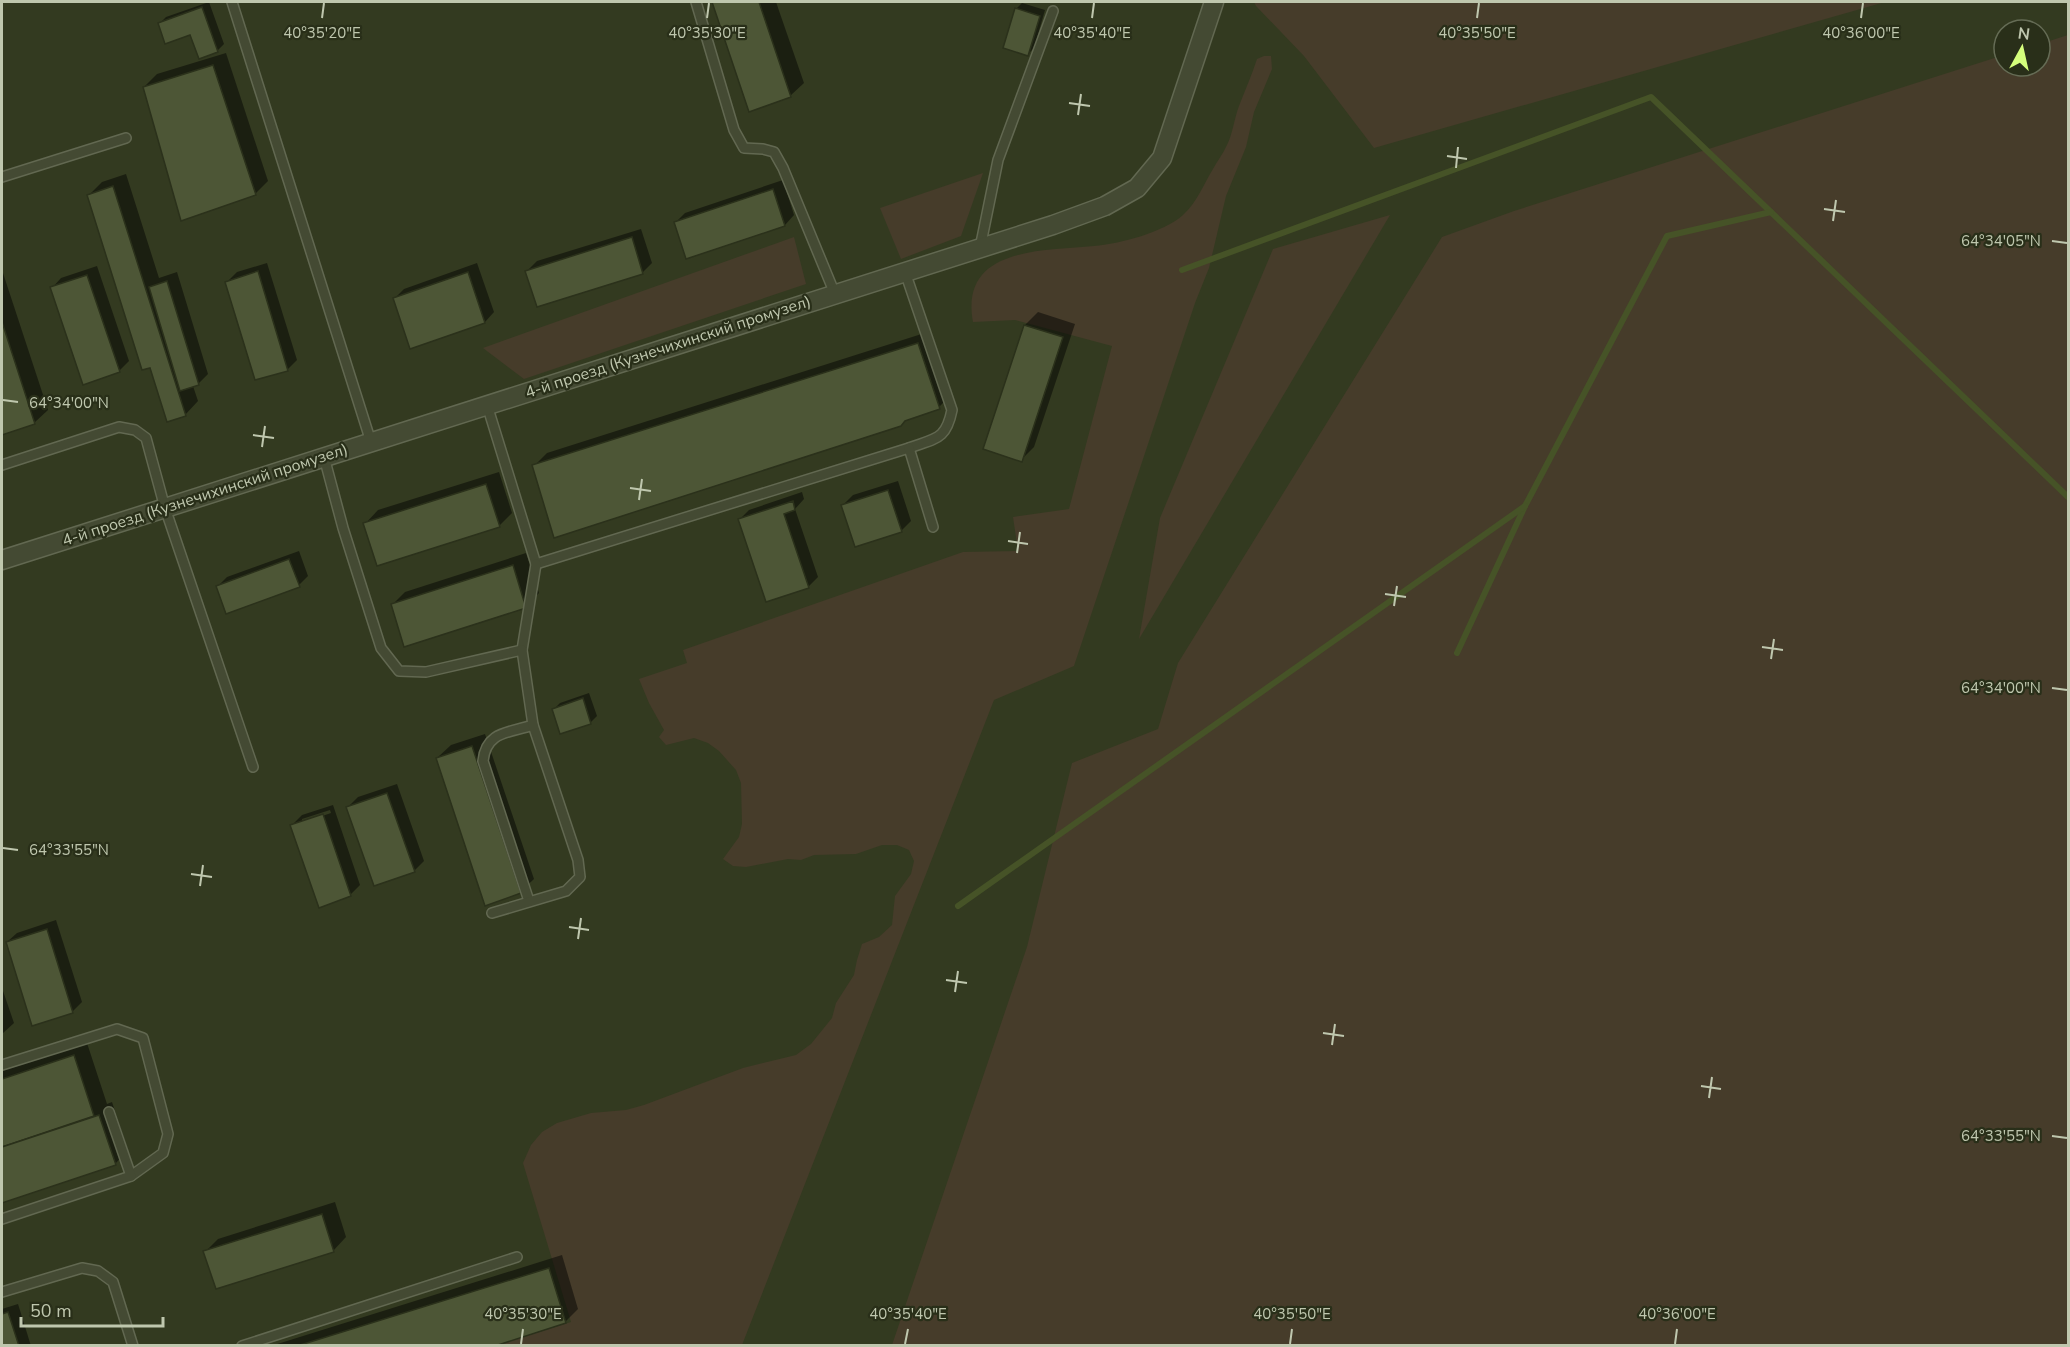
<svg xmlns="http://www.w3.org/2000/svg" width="2070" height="1347" font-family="'Nunito Sans',sans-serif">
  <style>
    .green { fill: #463c2a }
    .shadow { fill: #0007; fill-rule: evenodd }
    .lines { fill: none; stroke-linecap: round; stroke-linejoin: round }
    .stream { stroke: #465327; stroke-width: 6 }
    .building { fill: #4d5636; stroke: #2b311b; stroke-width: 1.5 }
    .service-casing { stroke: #626851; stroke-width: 12 }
    .minor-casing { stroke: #626851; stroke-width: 21 }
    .service { stroke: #444a33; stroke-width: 9 }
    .minor { stroke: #444a33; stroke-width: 18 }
    .ticks { fill: none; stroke: #bfc7ae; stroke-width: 2 }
    .labels { text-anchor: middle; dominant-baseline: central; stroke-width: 4.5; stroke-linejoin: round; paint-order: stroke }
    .street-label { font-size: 16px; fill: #bfc7ae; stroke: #292f19 }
    .ticks-label { font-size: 15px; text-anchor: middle; fill: #bfc7ae; stroke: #292f19; stroke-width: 4.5; stroke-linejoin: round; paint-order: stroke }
  </style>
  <rect width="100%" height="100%" fill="#333a20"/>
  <g class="green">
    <path d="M1254,2H1885L1374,148L1304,56L1256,6Z"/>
    <path d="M2068,35V1345H892L1027,947L1072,763L1158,729L1178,663L1442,237L1514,211L2004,55V66H2040V44Z"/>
    <path d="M1264,56H1271L1272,69L1254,112L1246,147L1226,196L1209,268L1195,303L1074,666L994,700L742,1345H497L571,1322L523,1163L531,1145L542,1132L557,1123L591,1113L626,1110L644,1105L743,1068L796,1055L811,1044L832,1018L836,1003L854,975L857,960L862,944L879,937L892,925L895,896L911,874L914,861L909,850L897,845H882L856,854L814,855L801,860L788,859L746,867L733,866L723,859L739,837L742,824L741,783L736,770L719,751L708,743L694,738L666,745L659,737L664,730L649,703L639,679L687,663L683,650L963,552L1018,551L1013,517L1069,509L1112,346L1015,320L973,322C959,246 1045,251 1094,246C1120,244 1164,232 1183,215C1198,201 1203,185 1213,169C1217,161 1223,154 1227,145C1233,133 1234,119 1239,106C1245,90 1252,75 1257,59Z"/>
    <path d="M983,173L961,236L901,259L880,208Z"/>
    <path d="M1390,215L1139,639L1160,518L1273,249Z"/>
    <path d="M794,237L806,284L524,379L483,348Z"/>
  </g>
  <g class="shadow">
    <path d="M209,2L224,44L217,51L191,33L160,23L166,17Z"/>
    <path d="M714,2H776L804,83L790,96L750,110Z"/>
    <path d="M1022,3L1045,10L1034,48L1028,54L1016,9Z"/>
    <path d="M226,53L268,181L255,194L144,87L157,74Z"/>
    <path d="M126,174L159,278L177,272L208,374L198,384L193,386L198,401L185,415L151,366L89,195L102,182Z"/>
    <path d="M783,180L794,215L785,225L675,223L685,213Z"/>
    <path d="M641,229L652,263L642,273L527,271L537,261Z"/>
    <path d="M267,263L297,360L287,370L227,282L237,272Z"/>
    <path d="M477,263L494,312L485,322L395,298L404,289Z"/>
    <path d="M97,266L129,361L119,371L52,288L61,278Z"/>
    <path d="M2,270L48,410L34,423L2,434Z"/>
    <path d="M1038,312L1075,324L1034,447L1021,460L1025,325Z"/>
    <path d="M931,331L952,394L939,407L534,466L547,453Z"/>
    <path d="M499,472L512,513L499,526L365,524L378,510Z"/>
    <path d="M898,481L911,521L901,531L843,505L853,495Z"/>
    <path d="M802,492L804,499L795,509L818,577L808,587L739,520L749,510Z"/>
    <path d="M299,551L308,576L299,585L217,587L227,577Z"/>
    <path d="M526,553L539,593L526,606L392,605L405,592Z"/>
    <path d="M589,693L597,716L591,722L561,732L554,709L560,703Z"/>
    <path d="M485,734L534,879L520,892L437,758L451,745Z"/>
    <path d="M397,784L424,861L414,871L348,807L358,797Z"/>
    <path d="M333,805L360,885L350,895L292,825L302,815ZM330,810L331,813L302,823V819Z"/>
    <path d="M56,920L82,1002L72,1012L7,942L17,933Z"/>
    <path d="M2,988L14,1023L2,1034Z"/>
    <path d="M87,1043L107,1104L112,1102L128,1150L115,1164L2,1202V1071Z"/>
    <path d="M335,1202L346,1237L333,1251L205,1252L218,1239Z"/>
    <path d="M562,1255L578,1309L565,1322L490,1346H271Z"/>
    <path d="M18,1304L31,1346H2V1309Z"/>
  </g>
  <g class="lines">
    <g class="stream">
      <path d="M1182,270L1651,97L2068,497"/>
      <path d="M1457,653L1525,506L1667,236L1771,212"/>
      <path d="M958,906L1525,506"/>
    </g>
  </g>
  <g class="building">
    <path d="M712,2H759L791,97L749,112Z"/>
    <path d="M202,7L218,52L199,59L190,35L165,44L158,23Z"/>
    <path d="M1015,8L1040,16L1028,56L1003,48Z"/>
    <path d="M213,65L256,195L181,221L143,87Z"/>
    <path d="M113,186L186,416L167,422L150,368L142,370L87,195Z"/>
    <path d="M773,189L785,226L686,259L674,222Z"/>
    <path d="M632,237L643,274L537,307L525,271Z"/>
    <path d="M258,271L288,371L255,380L225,282Z"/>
    <path d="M468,272L485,323L410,349L393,298Z"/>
    <path d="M87,275L120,372L83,385L50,287Z"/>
    <path d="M167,281L199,385L180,391L149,287Z"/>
    <path d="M2,322L35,424L2,435Z"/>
    <path d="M1024,325L1063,337L1022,462L983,449Z"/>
    <path d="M918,343L940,409L905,421L901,426L554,538L532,465Z"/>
    <path d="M486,484L500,527L377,566L363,523Z"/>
    <path d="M888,490L902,532L855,547L841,505Z"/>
    <path d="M793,501L795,510L784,514L809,588L766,602L738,519Z"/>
    <path d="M289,559L300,587L226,614L216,586Z"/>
    <path d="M513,565L526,608L404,647L391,604Z"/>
    <path d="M583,698L591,724L560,734L552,709Z"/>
    <path d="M472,746L521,893L485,906L436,758Z"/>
    <path d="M387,793L415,872L374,886L346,807Z"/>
    <path d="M323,814L351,896L319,908L290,825Z"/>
    <path d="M47,929L73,1013L32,1026L6,942Z"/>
    <path d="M74,1055L94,1116L2,1147V1079Z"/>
    <path d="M99,1115L116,1165L2,1203V1147Z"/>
    <path d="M322,1214L334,1252L216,1289L203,1251Z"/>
    <path d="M549,1268L566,1323L495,1346H297Z"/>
    <path d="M8,1312L19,1346H2V1314Z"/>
  </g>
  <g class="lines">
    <defs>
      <g id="service">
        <path d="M232,2L371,442"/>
        <path d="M696,2L734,130L744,148L763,149L774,152L783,168L835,294"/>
        <path d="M2,177L126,138"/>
        <path d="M980,248L998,160L1053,11"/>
        <path d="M487,405L536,564L909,448C936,438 946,440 952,410L905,272"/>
        <path d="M909,448L933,527"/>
        <path d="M324,457L343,528L381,648L399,671L426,672L522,650L536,564"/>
        <path d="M2,465L119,427L135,430L146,438L165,508L253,767"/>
        <path d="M529,901L483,761C486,731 509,733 533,725"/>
        <path d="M492,913L566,891L580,877L578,860L533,725L522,650"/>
        <path d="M2,1065L117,1029L143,1038L168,1134L163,1153L131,1176"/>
        <path d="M2,1219L131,1176L109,1112"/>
        <path d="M2,1292L82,1268L98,1271L113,1282L133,1346"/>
        <path d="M242,1346L517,1257"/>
      </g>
      <path id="minor" d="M2,560L1053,225L1105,206L1137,188L1162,158L1214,2"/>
    </defs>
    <use href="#service" class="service-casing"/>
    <use href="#minor" class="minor-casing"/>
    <use href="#service" class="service"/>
    <use href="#minor" class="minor"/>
  </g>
  <path class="ticks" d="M322,18L324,3M707,18L709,3M1092,18L1094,3M1477,18L1479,3M1861,18L1863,3M1069,103L1090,106M1078,115L1081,94M1447,156L1467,159M1456,168L1458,147M1824,209L1845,212M1833,221L1836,200M2052,241L2067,243M3,400L18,402M253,435L274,438M262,447L265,426M630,488L651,491M639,500L642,479M1008,541L1028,544M1017,553L1020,532M1385,594L1406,597M1394,606L1397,586M1762,647L1783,650M1771,659L1774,639M2052,688L2067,690M3,848L18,850M191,874L212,877M200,886L203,865M569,927L589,930M578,939L581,918M946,980L967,983M955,992L958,971M1323,1033L1344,1036M1332,1045L1335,1024M1701,1086L1721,1089M1709,1098L1712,1077M2052,1136L2067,1138M521,1344L523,1329M905,1344L908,1329M1290,1344L1292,1329M1675,1344L1677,1329"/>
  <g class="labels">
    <g class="street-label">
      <text transform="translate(668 347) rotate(-18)">4-й проезд (Кузнечихинский промузел)</text>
      <text transform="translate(205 495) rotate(-18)">4-й проезд (Кузнечихинский промузел)</text>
    </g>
  </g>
  <g class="ticks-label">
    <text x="322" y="38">40°35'20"E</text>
    <text x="707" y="38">40°35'30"E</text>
    <text x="1092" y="38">40°35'40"E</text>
    <text x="1477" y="38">40°35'50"E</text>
    <text x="1861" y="38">40°36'00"E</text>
    <text x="2001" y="246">64°34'05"N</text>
    <text x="69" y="408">64°34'00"N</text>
    <text x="2001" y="693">64°34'00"N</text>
    <text x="69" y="855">64°33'55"N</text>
    <text x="2001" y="1141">64°33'55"N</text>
    <text x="523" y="1319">40°35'30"E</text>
    <text x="908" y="1319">40°35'40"E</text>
    <text x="1292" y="1319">40°35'50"E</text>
    <text x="1677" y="1319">40°36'00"E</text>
  </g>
  <rect width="2070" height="1347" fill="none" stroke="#bfc7ae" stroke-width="6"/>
  <g transform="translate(2022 48) rotate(8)"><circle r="28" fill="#292f19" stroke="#656c55" stroke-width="1.5"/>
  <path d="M0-4.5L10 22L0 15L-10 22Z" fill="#d5fe7c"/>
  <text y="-9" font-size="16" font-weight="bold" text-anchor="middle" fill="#bfc7ae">N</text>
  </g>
  <path d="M21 1317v9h142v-9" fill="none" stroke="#bfc7ae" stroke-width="3"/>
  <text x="30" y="1317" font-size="18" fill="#bfc7ae" stroke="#292f19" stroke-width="4.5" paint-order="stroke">50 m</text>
</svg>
